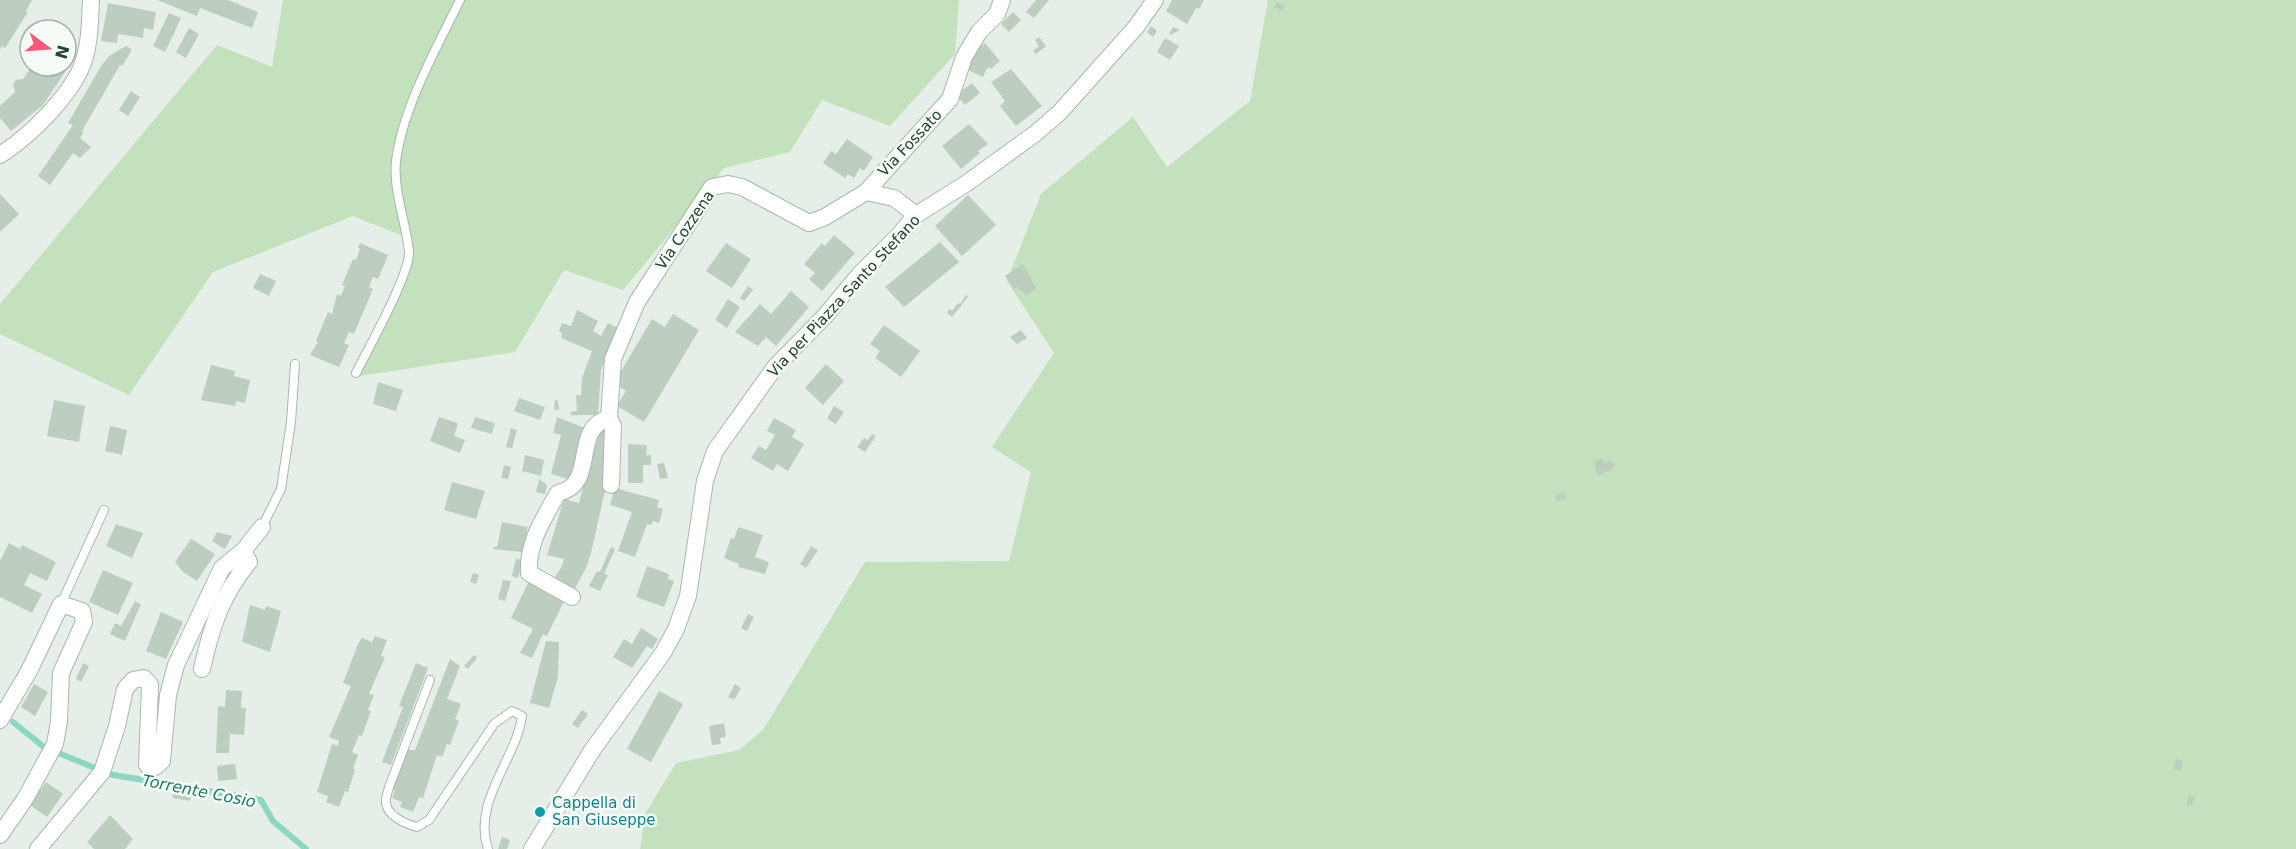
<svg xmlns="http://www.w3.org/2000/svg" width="2296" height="849" font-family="'DejaVu Sans',sans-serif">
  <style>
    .green { fill: #c3e1bd }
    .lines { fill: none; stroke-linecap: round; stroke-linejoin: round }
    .stream { stroke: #8bd7c2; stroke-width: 6 }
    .building { fill: #bdcdc0 }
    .service-casing { stroke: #a7b8ab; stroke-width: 10 }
    .minor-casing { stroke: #a7b8ab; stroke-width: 18 }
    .service { stroke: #fff; stroke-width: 8 }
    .minor { stroke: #fff; stroke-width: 16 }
    .culture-dot { fill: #0f9aa8; stroke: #f7fbf7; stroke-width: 2 }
    .labels { text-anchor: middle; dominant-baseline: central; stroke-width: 5; stroke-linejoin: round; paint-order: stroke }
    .street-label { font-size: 15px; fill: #23432c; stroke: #f7fbf7 }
    .culture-label { font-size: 15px; fill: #0d838f; stroke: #f7fbf7; text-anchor: start }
    .water-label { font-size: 16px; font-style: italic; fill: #187e64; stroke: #f7fbf7 }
  </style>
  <rect width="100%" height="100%" fill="#e5efe7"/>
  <g class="green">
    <path d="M283,0H959L955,54L890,126L822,100L790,152L724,168L623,290L564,270L515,352L360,376L413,240L353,216L213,272L129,395L0,334V304L217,45L272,67Z"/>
    <path d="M1268,0H2296V849H640L645,814L676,763L739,750L763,730L865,562L1009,561L1031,472L992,447L1054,353L1007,281L1041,194L1133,117L1167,167L1250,101Z"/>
  </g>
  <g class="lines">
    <g class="stream">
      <path d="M13,722L44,747L95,768"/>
      <path d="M108,774L261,800L273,821L306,849"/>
    </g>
  </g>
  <g class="building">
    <path d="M0,0H32L26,11L28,12L5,48L2,46L0,49Z"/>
    <path d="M157,0H228L258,12L252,28L200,8L197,16Z"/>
    <path d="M1036,0H1049L1034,18L1026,12Z"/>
    <path d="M1172,0H1204L1199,9L1196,8L1187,24L1166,11Z"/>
    <path d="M1277,2L1285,6L1283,11L1274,7Z"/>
    <path d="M108,3L156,12L153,30L144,28L143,38L118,34L117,43L101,41Z"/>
    <path d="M1013,12L1021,20L1009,32L1001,24Z"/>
    <path d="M169,13L181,18L165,52L153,46Z"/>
    <path d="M1151,26L1157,31L1153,37L1147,32Z"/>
    <path d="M1173,27L1180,30L1170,35L1169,34Z"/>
    <path d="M189,28L199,34L186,58L176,52Z"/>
    <path d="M1039,37L1046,46L1036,54L1033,51L1039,46L1035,40Z"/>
    <path d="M1165,38L1179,46L1170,60L1157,52Z"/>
    <path d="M985,43L1000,61L991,69L989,67L986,70L983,77L968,70L976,51Z"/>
    <path d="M126,46L132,50L122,66L120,65L82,131L84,132L80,138L91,147L80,158L73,153L50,185L38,176L73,125L68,123L101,66L109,56Z"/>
    <path d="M32,66H63L67,69L43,105L11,131L0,118V106L15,92L13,84L16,80L23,79Z"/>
    <path d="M1011,69L1042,106L1016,126L1000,106L1005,101L991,82Z"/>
    <path d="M972,83L980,93L965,105L956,95Z"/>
    <path d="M131,91L140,97L128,116L119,110Z"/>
    <path d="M969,124L988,144L978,151L980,153L961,169L942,146Z"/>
    <path d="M847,139L873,157L864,171L860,168L854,178L848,174L845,178L823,163L831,151L836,154Z"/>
    <path d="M0,194L19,214L0,232Z"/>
    <path d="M968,195L996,225L962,256L935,226Z"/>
    <path d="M834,235L855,253L822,291L809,279L815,273L804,264L822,243L825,246Z"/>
    <path d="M940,242L959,262L904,307L885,287Z"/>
    <path d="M360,243L388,255L378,279L373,277L369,287L373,289L354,334L349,332L344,343L349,345L339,367L310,355L318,342L316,341L328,312L332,314L337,294L341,296L345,286L342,285L353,259L356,260L360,249L358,248Z"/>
    <path d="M726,243L751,259L732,288L706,271Z"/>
    <path d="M1023,264L1036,288L1027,296L1017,287L1014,289L1005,276Z"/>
    <path d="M260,274L276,281L269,296L253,288Z"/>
    <path d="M748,286L753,290L744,301L740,298Z"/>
    <path d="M791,291L809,307L776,346L766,337L758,346L735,332L760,304L771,314Z"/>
    <path d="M966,295L968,297L952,317L947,313L949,309L952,311L958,303L960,304Z"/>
    <path d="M728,299L740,307L727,328L715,320Z"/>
    <path d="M577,310L598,321L593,331L601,336L608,323L618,328L601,370L598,415H571L570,412L577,411L576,395H581L582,378L592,351L561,338L562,333L559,331L562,323L571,326Z"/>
    <path d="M673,314L699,330L644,422L617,406L626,391L620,387L617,378L652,319L665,327Z"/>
    <path d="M884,325L920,351L901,377L875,358L880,351L870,344Z"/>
    <path d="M1021,330L1027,338L1017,344L1010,337Z"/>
    <path d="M826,364L844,381L823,405L805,388Z"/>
    <path d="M211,365L235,371L234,376L250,380L245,403L236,401L235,406L201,400Z"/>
    <path d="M378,382L403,390L396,411L373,404Z"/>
    <path d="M519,398L545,407L540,420L514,411Z"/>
    <path d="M54,400L85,406L79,442L47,436Z"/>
    <path d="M555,400L558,401L559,410L554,409Z"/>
    <path d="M834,406L844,412L836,424L827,419Z"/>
    <path d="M439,417L458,423L454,436L465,440L460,453L430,441Z"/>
    <path d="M475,417L495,423L492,434L471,428Z"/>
    <path d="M557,417L585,428L572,480L551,474L561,435L553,433Z"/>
    <path d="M774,418L796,430L792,437L804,444L788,471L777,464L773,471L751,458L759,446L766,450L775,435L767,431Z"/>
    <path d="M110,426L127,430L122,455L105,451Z"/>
    <path d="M598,427L606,428L609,473L591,553L586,568L573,592L552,581L561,568L564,559L547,555L564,499L579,503Z"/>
    <path d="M511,428L517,430L512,448L506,447Z"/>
    <path d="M872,434L876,436L865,452L857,447L864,438L868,440Z"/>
    <path d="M628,444L647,445L646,455H651V465H643V483H628Z"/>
    <path d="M525,455L544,460L541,476L522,471Z"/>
    <path d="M1601,458L1605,463L1611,460L1615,467L1598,476L1594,462Z"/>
    <path d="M664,463L668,478L660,479L657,464Z"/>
    <path d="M504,465L511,467L508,479L501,478Z"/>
    <path d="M539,479L547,485L545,494L536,492Z"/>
    <path d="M452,482L485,491L476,519L444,510Z"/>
    <path d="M615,488L659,500L657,507L663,509L659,523L653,521L651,525L647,524L635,557L618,551L632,512L610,505Z"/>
    <path d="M1565,492L1567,498L1557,502L1555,496Z"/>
    <path d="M502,522L528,527L522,552L493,549L494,547H497Z"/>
    <path d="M116,524L143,533L132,558L106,546Z"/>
    <path d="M738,527L763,535L755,557L769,562L765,574L738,567L739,564L724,558L731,538L734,539Z"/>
    <path d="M217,532L232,536L225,549L212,541Z"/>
    <path d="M191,539L215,554L197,581L183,572L175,562Z"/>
    <path d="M9,543L20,549L22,545L56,562L47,581L30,573L24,585L42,594L32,613L0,597V561Z"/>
    <path d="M811,546L818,550L806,568L800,564Z"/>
    <path d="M611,547L615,549L604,574L608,575L600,591L589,586L597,571L600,572Z"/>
    <path d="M516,559L523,560L518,578L512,576Z"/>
    <path d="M647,566L669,574L668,579L674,581L664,607L636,597Z"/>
    <path d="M103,570L133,583L118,615L89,602Z"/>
    <path d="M473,573L479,575L476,584L470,582Z"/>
    <path d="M503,580L511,581L505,601L498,599Z"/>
    <path d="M529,581L565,599L547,636L543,634L532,658L520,653L533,629L511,618Z"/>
    <path d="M135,601L141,604L125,641L110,634L115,623L121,626Z"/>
    <path d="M250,605L265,610L266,606L281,611L270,652L242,642Z"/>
    <path d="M161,612L183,622L166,659L146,651Z"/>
    <path d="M748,614L754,617L747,631L741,628Z"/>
    <path d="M641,628L658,639L652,649L647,646L632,668L613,657L624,639L632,644Z"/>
    <path d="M375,636L387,640L381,656L385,657L369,694L374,695L368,710L371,711L362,736L359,735L352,752L358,755L353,769L355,770L348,792L345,791L339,807L326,802L328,796L317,792L332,744L338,746L339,741L329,737L351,686L343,683L358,644L362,638L372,642Z"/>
    <path d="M546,641L559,642L558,677L549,708L530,703Z"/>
    <path d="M474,655L477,658L468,669L464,666Z"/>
    <path d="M450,659L460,666L447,699L461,704L455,719L459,721L450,745L447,744L442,757L437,755L423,798L419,797L413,812L400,807L402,802L392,798L395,790L393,789L407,750H415Z"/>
    <path d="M83,663L89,666L81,682L76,679Z"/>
    <path d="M416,663L428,668L391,765L382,762L403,707L399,706Z"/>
    <path d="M34,684L48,692L35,716L21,707Z"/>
    <path d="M735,684L741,688L734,700L728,697Z"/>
    <path d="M226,690L242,691L241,708H246L244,735L230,734L229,753H216L218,706L225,707Z"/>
    <path d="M659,691L683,704L651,762L627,749Z"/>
    <path d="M582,710L588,714L578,728L572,724Z"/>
    <path d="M724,723L726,737L720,738L721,744L712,745L709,726Z"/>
    <path d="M2176,759L2183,761L2181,771L2173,769Z"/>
    <path d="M235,764L237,779L218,781L217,766Z"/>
    <path d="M46,782L63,794L47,817L30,805Z"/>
    <path d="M172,789L192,792L190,801L173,798Z"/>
    <path d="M2189,795L2195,797L2192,806L2186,805Z"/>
    <path d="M537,806L548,810L544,819L533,814Z"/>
    <path d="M110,815L133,839L125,849H94L87,842Z"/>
    <path d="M502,837L510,840L507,849H498Z"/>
  </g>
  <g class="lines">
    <defs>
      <g id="service">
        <path d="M356,373C368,349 410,274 409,252C406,221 393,192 396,161C403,107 436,49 460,0"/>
        <path d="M262,527L281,489L291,422L295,364"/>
        <path d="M61,604L104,510"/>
        <path d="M430,680L389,787C388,792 385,798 386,803C387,816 406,824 417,827L429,820L494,724L512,711L522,716C516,760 472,801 488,849"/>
      </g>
      <g id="minor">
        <path d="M0,155C29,137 74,93 84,60C90,41 90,20 91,0"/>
        <path d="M866,192L950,99L964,57L979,32L997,14L1002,0"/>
        <path d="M609,418L613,359L637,302L712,187L728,184L742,187L809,223L825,217L866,192L894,198L916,215"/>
        <path d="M609,418L613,426L611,485"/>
        <path d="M572,597L529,573C527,543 544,518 558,493C599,484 570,429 609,418"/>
        <path d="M202,669C211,628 221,596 249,562L243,551"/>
        <path d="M0,720L29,671L61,604L82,611L84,622L61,673L59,721L55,744L25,799L0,835"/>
        <path d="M38,849L102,772L117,726L125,689L133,680L144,678L150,685L147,765L155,767L162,761L168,695L176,665L222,568L243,551L262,527"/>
        <path d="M532,849L593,749L663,653L676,629L688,596L705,481L715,451L775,367L825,316L859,275L900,234L916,215L967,183L1036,133L1060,112L1136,27L1155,0"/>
      </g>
    </defs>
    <use href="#service" class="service-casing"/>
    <use href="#minor" class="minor-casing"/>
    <use href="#service" class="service"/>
    <use href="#minor" class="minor"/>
  </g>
  <circle class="culture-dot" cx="540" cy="812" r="6"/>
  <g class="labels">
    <g class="street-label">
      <text transform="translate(910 143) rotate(-47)">Via Fossato</text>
      <text transform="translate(685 230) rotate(-56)">Via Cozzena</text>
      <text transform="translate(844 296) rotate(-47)">Via per Piazza Santo Stefano</text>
    </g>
    <g class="culture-label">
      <text x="552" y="803">Cappella di<tspan x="552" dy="17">San Giuseppe</tspan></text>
    </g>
    <g class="water-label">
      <text transform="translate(199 791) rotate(11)">Torrente Cosio</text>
    </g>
  </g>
  <g transform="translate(48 48) rotate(106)"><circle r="28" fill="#f7fbf7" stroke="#a2b1a6" stroke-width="1.5"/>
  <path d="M0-4.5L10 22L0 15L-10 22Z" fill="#fa5876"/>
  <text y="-9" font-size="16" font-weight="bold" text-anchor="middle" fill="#23432c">N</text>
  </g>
</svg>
